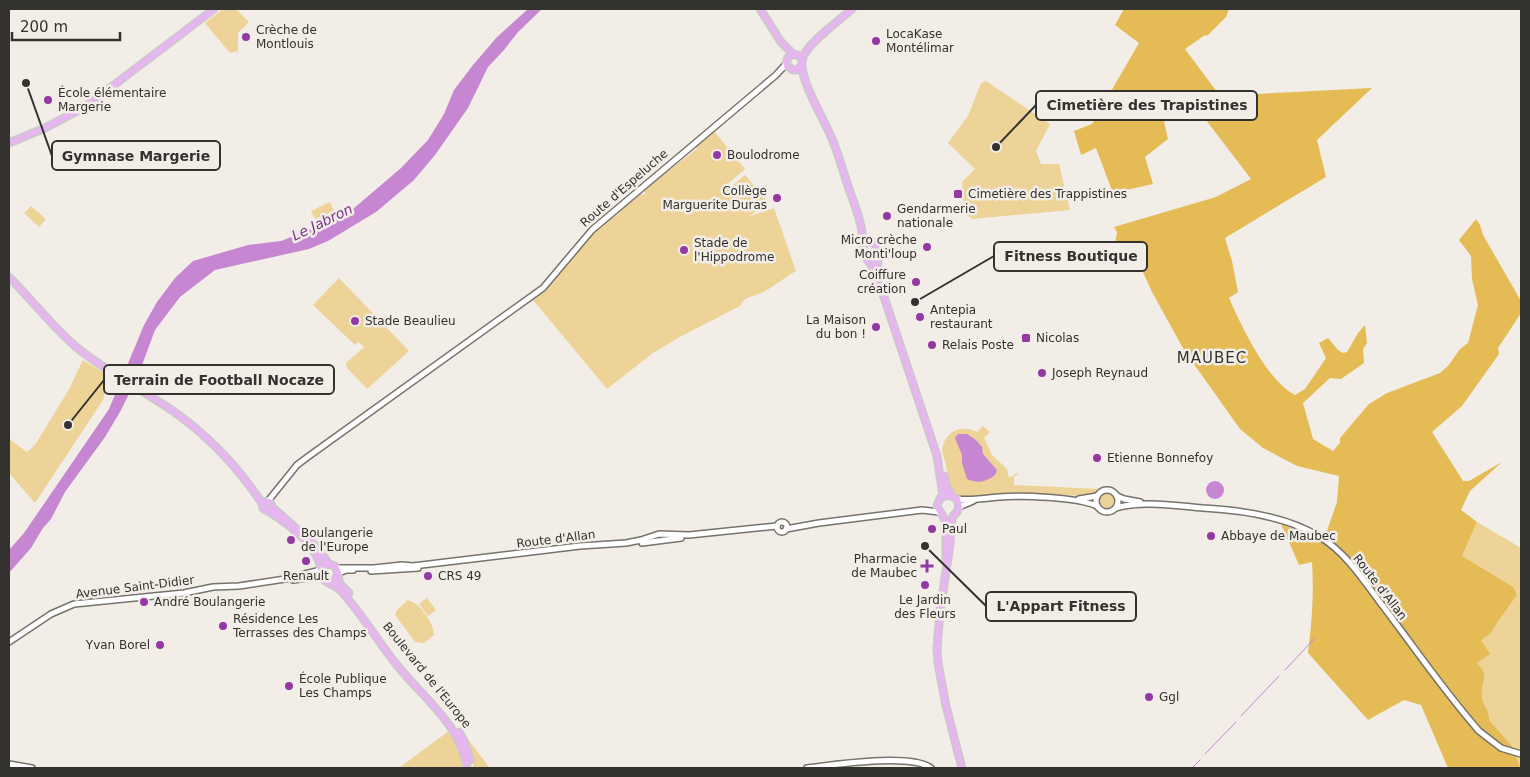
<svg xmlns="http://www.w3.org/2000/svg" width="1530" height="777" font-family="'DejaVu Sans',sans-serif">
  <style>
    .green { fill: #edd397 }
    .forest { fill: #e4bb55 }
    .water { fill: #c686d2 }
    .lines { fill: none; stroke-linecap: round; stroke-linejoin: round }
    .stream { stroke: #c686d2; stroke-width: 1 }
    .minor-casing { stroke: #76736d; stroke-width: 8 }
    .major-casing { stroke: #cacac9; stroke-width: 9 }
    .minor { stroke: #fff; stroke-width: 5 }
    .major { stroke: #e6b6ef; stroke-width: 6 }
    .poi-dot { fill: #9439a4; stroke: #f2eee7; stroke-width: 2 }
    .labels { text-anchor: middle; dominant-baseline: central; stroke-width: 5; stroke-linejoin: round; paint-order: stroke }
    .poi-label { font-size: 12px; fill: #33322f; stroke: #f2eee7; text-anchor: start }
    .street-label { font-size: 12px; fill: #33322f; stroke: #f2eee7 }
    .water-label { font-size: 14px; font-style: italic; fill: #7c308b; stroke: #f2eee7 }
    .quarter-label { font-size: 15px; letter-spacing: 1px; fill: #33322f; stroke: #f2eee7 }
    .leader { fill: none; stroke: #33322f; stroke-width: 2 }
    .callout-dot { fill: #33322f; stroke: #f2eee7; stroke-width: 2 }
    .callout { fill: #f2eee7; stroke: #33322f; stroke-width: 2 }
    .callout-label { font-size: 14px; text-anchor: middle; font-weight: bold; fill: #33322f }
  </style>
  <rect width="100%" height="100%" fill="#f2eee7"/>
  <g class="green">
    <path d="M223,9H236L249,22L238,33V51L230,53L205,23Z"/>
    <path d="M986,81L1050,124L1036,151L1041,164H1059L1070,210L972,219L964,213L962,182L975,169L948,143L968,116L981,83Z"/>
    <path d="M714,131L745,169L724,187L727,190L745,175L767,201L750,216L774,208L796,271C785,277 770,290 759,294C749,298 746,296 740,306L678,338L653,353L607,389L533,300L545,291L593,233L615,214L616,216L624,207L641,194L643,195L646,193L643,190L697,149L695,146Z"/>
    <path d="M330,202L334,211L315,219L311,211Z"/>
    <path d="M31,206L46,219L39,227L24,213Z"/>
    <path d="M339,278L409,351L367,389L347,368L346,363L364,347L358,342L355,345L313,305Z"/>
    <path d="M83,360L115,380L105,392L103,400L35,503L9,473V439L27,452L35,445L69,389Z"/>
    <path d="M983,426L990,432L984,438L992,455L1007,469L1009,478L1017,473L1018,474L1014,477V485L1099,489L1093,495L1086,496L1016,493L967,497C964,497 961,498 959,496C947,491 948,472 945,461C944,457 942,454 942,450C945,431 960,424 977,432Z"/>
    <circle cx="1107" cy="501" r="7"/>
    <path d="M1477,522L1521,548V767L1512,746L1489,720C1490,709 1483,706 1482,697C1480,682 1491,677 1477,663L1480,640L1491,633L1497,623L1517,595L1462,556Z"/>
    <path d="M427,598L436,610L428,616L419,604Z"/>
    <path d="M408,600C421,604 433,622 434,635L424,643L415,642L395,615L397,610Z"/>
    <path d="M450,730L459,748L464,768H399Z"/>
    <path d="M464,734L490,768H473V759Z"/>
  </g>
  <path class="forest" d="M1124,9H1229L1226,17L1207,36L1205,35L1185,49L1220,96L1372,88L1317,140L1326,177L1225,238L1232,261L1238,292L1229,298C1241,325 1267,381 1295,395L1305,389L1326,358L1319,343L1328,338L1338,350L1343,353L1347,352L1358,333L1365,325L1367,343L1363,349L1364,363L1341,379L1330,378L1303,403L1313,439L1333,451L1340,443V438L1369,404L1387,393L1440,373L1448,366L1460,349L1468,343L1478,305L1472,279L1471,256L1459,240L1476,219L1480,225L1483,235L1521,301V313L1498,348L1499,354L1462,406L1432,432L1463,481H1469L1502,462L1470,491L1461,510L1477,522L1462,556L1513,587L1517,595L1497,623L1491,633L1481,640L1490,654L1477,663C1491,677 1480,682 1482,697C1483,707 1490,709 1489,720L1512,746L1521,768H1448L1421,705L1404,700L1368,720L1308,653C1312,623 1314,593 1312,562L1299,565L1281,524L1323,542L1337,502L1339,476L1297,466L1263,448L1240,429L1184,350L1152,292L1143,272L1141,255L1114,250L1117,232L1114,227L1216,197L1251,179L1190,99L1164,122L1168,139L1145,157L1153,184L1113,193L1096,148L1081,155L1074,131L1092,124L1139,43L1115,25Z"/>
  <g class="water">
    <path d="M528,9H542L518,32L504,50L488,67L468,108L435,155L414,180L376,212L328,241L309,249L215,270L180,297L155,330L138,376L120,412L105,437L65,492L51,519L43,528L31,548L9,573V550L24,533L109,409L144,325L157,302L175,278L193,261L248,245L281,241L319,226L353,209L401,168L428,140L444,114L454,90L473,65L497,37Z"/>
    <path d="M958,434H967L976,440L982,447L983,454L997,470L995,475C986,482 978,484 967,479L962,463V455L955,438Z"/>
    <circle cx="1215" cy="490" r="9"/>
  </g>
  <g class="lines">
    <g class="stream">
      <path d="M1285,670L1315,638"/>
      <path d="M1241,716L1279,676"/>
      <path d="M1205,754L1236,722"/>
      <path d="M1186,768H1192L1200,760"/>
    </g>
    <defs>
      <g id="minor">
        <circle cx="1107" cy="501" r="11"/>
        <path d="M1117,496L1124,499L1140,502"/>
        <path d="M957,499C971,501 985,498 999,497C1021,495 1077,497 1097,506"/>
        <path d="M1079,499L1097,496"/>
        <path d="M268,501L297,465L309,456L543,288L592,230L776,75L787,63"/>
        <path d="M959,507L973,501"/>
        <path d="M1116,508C1141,500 1177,506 1203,508C1240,510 1288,517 1320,537C1345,552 1362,578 1379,601C1412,644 1443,690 1479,731L1501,748L1521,754"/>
        <circle cx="782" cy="527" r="5"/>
        <path d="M786,529L819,523L922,510L939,512"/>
        <path d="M642,543L681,538"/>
        <path d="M336,568H374L402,565L413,566L580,546L626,543L641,540L659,534L689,535L777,526"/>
        <path d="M371,571L418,568"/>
        <path d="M338,573L347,570H353"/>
        <path d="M293,580L314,577L322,578"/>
        <path d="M9,642L51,614L74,604L184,593L213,587L239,586L285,579L321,570"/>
        <path d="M9,764L32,768"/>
        <path d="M807,768C833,765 910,753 931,768"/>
      </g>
      <g id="major">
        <path d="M760,9L781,42L793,54"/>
        <path d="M852,9C840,20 808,43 803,57C796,76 825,120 832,139C838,153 842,168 847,183C853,202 864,225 863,246"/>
        <path d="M801,66L797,70H793L787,66C785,58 790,53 798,55L802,59"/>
        <path d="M9,143L45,128L85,107L214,9"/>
        <path d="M877,255L879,277"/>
        <path d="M867,259L873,258L878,253L877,246C872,241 867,241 863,246L862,254L871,264L881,288L937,456L943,496"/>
        <path d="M9,277C31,299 51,325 75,346C107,373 146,391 180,416C212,440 241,471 263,505"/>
        <path d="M944,476L947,488L952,495"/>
        <circle cx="267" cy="506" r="4.5"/>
        <path d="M272,507L317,547L329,564"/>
        <path d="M268,511C287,523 317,545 321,569"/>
        <path d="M946,563V522L937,506L940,498L949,495L957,499L959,507L957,512L953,516L951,523L950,544L940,612L937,648L938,663L946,706L962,768"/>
        <path d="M338,576L340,584L349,593"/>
        <path d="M331,582L335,580L338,573L335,566L329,564L321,569L320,574L322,578C327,584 334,584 340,590C360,611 375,637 393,660C419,695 461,723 467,768"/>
        <path d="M459,732L464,741L470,760"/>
      </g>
    </defs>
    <use href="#minor" class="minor-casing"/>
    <use href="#major" class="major-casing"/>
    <use href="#minor" class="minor"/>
    <use href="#major" class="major"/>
  </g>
  <g class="poi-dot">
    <circle cx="246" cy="37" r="5"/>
    <circle cx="876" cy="41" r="5"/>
    <circle cx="48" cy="100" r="5"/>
    <circle cx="717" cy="155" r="5"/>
    <rect x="953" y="189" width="10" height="10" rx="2.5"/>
    <circle cx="777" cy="198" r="5"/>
    <circle cx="887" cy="216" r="5"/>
    <circle cx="927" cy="247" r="5"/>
    <circle cx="684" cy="250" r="5"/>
    <circle cx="916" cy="282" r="5"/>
    <circle cx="920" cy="317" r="5"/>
    <circle cx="355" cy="321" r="5"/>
    <circle cx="876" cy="327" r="5"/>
    <rect x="1021" y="333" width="10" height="10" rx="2.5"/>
    <circle cx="932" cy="345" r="5"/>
    <circle cx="1042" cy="373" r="5"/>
    <circle cx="1097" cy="458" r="5"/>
    <circle cx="932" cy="529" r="5"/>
    <circle cx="1211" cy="536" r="5"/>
    <circle cx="291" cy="540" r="5"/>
    <circle cx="306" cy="561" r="5"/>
    <path d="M924.5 558.5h5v5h5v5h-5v5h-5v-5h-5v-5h5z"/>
    <circle cx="428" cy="576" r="5"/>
    <circle cx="925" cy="585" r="5"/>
    <circle cx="144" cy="602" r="5"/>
    <circle cx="223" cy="626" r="5"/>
    <circle cx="160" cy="645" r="5"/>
    <circle cx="289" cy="686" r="5"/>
    <circle cx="1149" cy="697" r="5"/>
  </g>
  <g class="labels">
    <g class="poi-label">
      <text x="256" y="30">Crèche de<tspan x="256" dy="14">Montlouis</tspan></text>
      <text x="886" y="34">LocaKase<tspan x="886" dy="14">Montélimar</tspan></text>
      <text x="58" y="93">École élémentaire<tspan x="58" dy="14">Margerie</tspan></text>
      <text x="727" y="155">Boulodrome</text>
      <text x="767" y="191" text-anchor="end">Collège<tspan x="767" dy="14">Marguerite Duras</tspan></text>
      <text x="968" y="194">Cimetière des Trappistines</text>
      <text x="897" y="209">Gendarmerie<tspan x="897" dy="14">nationale</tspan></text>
      <text x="917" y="240" text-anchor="end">Micro crèche<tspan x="917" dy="14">Monti'loup</tspan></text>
      <text x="694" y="243">Stade de<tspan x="694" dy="14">l'Hippodrome</tspan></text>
      <text x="906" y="275" text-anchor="end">Coiffure<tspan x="906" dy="14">création</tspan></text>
      <text x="930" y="310">Antepia<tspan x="930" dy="14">restaurant</tspan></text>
      <text x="866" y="320" text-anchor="end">La Maison<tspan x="866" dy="14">du bon !</tspan></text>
      <text x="365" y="321">Stade Beaulieu</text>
      <text x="1036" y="338">Nicolas</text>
      <text x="942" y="345">Relais Poste</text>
      <text x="1052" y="373">Joseph Reynaud</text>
      <text x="1107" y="458">Etienne Bonnefoy</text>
      <text x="942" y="529">Paul</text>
      <text x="301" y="533">Boulangerie<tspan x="301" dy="14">de l'Europe</tspan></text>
      <text x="1221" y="536">Abbaye de Maubec</text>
      <text x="917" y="559" text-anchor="end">Pharmacie<tspan x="917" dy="14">de Maubec</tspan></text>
      <text x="306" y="576" text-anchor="middle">Renault</text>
      <text x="438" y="576">CRS 49</text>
      <text x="925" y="600" text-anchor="middle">Le Jardin<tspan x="925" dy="14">des Fleurs</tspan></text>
      <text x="154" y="602">André Boulangerie</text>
      <text x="233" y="619">Résidence Les<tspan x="233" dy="14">Terrasses des Champs</tspan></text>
      <text x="150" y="645" text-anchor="end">Yvan Borel</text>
      <text x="299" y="679">École Publique<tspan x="299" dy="14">Les Champs</tspan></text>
      <text x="1159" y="697">Ggl</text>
    </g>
    <g class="street-label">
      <text transform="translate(624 188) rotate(-41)">Route d'Espeluche</text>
      <text transform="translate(556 539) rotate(-7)">Route d'Allan</text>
      <text transform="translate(135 587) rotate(-7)">Avenue Saint-Didier</text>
      <text transform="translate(1380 587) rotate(52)">Route d'Allan</text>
      <text transform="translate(427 675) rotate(51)">Boulevard de l'Europe</text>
    </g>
    <g class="water-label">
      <text transform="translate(322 222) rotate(-26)">Le Jabron</text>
    </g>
    <g class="quarter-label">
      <text x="1212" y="358">MAUBEC</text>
    </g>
  </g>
  <path class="leader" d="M996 147L1036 105M26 83L52 156M915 302L994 256M68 425L104 380M925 546L986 606"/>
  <g class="callout-dot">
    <circle cx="996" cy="147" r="5"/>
    <circle cx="26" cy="83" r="5"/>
    <circle cx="915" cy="302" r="5"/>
    <circle cx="68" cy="425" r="5"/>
    <circle cx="925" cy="546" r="5"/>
  </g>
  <g class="callout">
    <rect x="1036" y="91" width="221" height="29" rx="5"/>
    <rect x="52" y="141" width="168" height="29" rx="5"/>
    <rect x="994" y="242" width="153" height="29" rx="5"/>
    <rect x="104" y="365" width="230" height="29" rx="5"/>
    <rect x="986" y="592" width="150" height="29" rx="5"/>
  </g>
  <g class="callout-label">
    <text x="1147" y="110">Cimetière des Trapistines</text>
    <text x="136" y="161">Gymnase Margerie</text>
    <text x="1071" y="261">Fitness Boutique</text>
    <text x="219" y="385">Terrain de Football Nocaze</text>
    <text x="1061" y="611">L'Appart Fitness</text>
  </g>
  <rect width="1530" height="777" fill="none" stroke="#33322f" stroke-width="20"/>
  <path d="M12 32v8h108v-8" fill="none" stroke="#33322f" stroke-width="2.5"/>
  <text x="20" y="32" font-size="15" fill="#33322f" stroke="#f2eee7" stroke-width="4" paint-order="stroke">200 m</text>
</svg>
